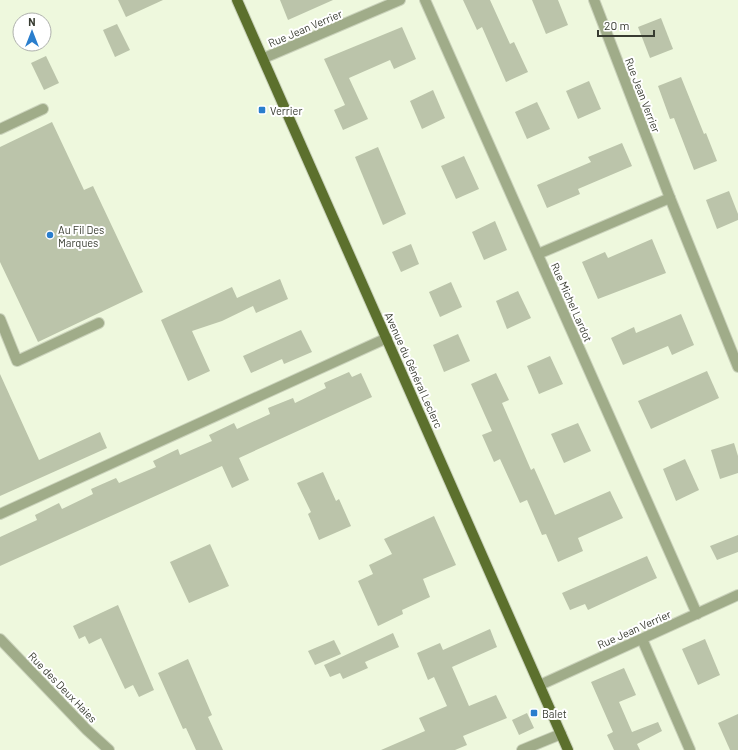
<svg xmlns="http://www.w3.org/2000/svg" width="738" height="750" font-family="Barlow,sans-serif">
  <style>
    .building { fill: #bbc4aa }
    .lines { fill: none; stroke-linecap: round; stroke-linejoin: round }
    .minor-casing { stroke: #cad2bb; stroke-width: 12 }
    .major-casing { stroke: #cad2bb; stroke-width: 12 }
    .minor { stroke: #a0ac89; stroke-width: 10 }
    .major { stroke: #5c702d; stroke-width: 10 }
    .poi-dot { fill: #2a7ecd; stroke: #fff; stroke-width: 1.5 }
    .labels { text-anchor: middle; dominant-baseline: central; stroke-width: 4; stroke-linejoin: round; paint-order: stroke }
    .street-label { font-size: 11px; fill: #383c31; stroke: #fff }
    .poi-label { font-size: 11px; fill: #383c31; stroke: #fff; text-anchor: start }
  </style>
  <rect width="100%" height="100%" fill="#eef8dd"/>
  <g class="building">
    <path d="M118,0H163L126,17Z"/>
    <path d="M280,0H333L288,20Z"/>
    <path d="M463,0H490L510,44L514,42L528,72L506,82L482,27L477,30Z"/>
    <path d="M532,0H558L568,25L546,34Z"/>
    <path d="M661,18L673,49L650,58L638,27Z"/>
    <path d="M117,24L130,50L115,57L103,30Z"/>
    <path d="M402,27L416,59L394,69L390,60L349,78L368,119L343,130L334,110L345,105L324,59Z"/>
    <path d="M46,56L59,83L44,90L31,63Z"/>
    <path d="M681,77L704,134L706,133L717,161L694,170L674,118L670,119L658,86Z"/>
    <path d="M589,81L601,109L578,119L566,91Z"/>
    <path d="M433,90L445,118L422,129L410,101Z"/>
    <path d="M537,102L550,129L527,139L515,112Z"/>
    <path d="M52,122L84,190L93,186L143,292L38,342L0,262V147Z"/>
    <path d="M622,143L632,166L578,189L580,194L547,208L537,185L591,162L588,157Z"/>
    <path d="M378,147L406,214L383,225L355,157Z"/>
    <path d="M464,156L479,189L456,199L441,166Z"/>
    <path d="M729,191L738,214V220L717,229L706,200Z"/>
    <path d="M495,221L507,250L484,260L472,232Z"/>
    <path d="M652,239L666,273L598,299L582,262L605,252L608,258Z"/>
    <path d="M411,244L419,264L401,272L392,252Z"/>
    <path d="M280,279L288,299L256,313L253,306L222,321L192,331L210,371L188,381L161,320L232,287L237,298Z"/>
    <path d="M451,282L462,307L440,317L429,292Z"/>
    <path d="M518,291L531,318L507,329L496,301Z"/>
    <path d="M681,314L694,345L672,355L668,346L623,365L611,338L634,327L636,333Z"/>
    <path d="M301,330L312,352L284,364L282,359L251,373L243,356Z"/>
    <path d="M458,334L470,361L444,372L433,345Z"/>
    <path d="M550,356L563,384L539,394L527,366Z"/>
    <path d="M707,371L719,398L651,429L638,401Z"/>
    <path d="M349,372L352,377L361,373L372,397L239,458L249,480L232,488L222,466L0,566V537L37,520L35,515L59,503L62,509L93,494L91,489L116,478L119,483L156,467L153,461L178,449L180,455L212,441L209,435L234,423L237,429L270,414L268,408L293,398L295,403L326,388L324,383Z"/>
    <path d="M496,373L509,400L502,403L531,470L534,468L555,515L610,491L623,518L578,538L583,551L558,562L546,534L542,535L527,500L520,503L500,459L494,462L482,435L492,431L471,384Z"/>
    <path d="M0,374L39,460L100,432L107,448L0,496Z"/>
    <path d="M578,423L591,451L564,463L551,434Z"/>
    <path d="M734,443L738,456V473L720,479L711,450Z"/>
    <path d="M685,459L699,490L676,501L663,469Z"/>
    <path d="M323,472L336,501L339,499L351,526L319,540L308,514L311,512L297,483Z"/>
    <path d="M434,516L456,565L423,579L430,597L402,610L403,614L378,626L358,581L373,574L369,565L392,554L384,539Z"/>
    <path d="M738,535V552L717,560L710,546Z"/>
    <path d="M210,544L229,586L189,603L170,562Z"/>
    <path d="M647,556L657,578L588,610L585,604L570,610L562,593Z"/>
    <path d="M118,605L154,690L139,697L133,685L125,689L101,638L89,644L85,636L79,639L73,626Z"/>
    <path d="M490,629L497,647L452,667L469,706L496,695L507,718L463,736L467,745L455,750H381L425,731L419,718L447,706L434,677L428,680L417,653L440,643L443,650Z"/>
    <path d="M393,633L399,647L365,662L368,668L343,679L340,673L330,677L324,665Z"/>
    <path d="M705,639L720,675L698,685L682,649Z"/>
    <path d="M334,640L341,654L315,665L308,651Z"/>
    <path d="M188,659L212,715L208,717L223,750H196L186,728L183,729L158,673Z"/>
    <path d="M624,668L636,695L619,702L632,732L658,722L662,731L637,744L640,750H614L607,735L613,732L591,682Z"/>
    <path d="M527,713L534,728L519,735L512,720Z"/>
    <path d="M738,714V750H730L718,723Z"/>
  </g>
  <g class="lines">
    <defs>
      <g id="minor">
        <path d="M425,0L697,614"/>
        <path d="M594,0L670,198L738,367"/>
        <path d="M264,58L400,0"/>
        <path d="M0,129L43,109"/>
        <path d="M538,254L670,198"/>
        <path d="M0,319L17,361L99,323"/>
        <path d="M0,514L387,338"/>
        <path d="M0,639L87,730L109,750"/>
        <path d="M642,639L690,750"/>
        <path d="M540,685L738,595"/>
        <path d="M522,750L561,734"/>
      </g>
      <path id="major" d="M237,0L568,750"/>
    </defs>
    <use href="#minor" class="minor-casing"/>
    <use href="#major" class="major-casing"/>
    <use href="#minor" class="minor"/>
    <use href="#major" class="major"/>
  </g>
  <g class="poi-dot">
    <rect x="258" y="106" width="8" height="8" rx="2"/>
    <circle cx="50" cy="235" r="4"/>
    <rect x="530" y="709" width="8" height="8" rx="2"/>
  </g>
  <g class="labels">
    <g class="street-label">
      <text transform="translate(305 28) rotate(-23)">Rue Jean Verrier</text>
      <text transform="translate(643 95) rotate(69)">Rue Jean Verrier</text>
      <text transform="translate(572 302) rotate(66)">Rue Michel Lardot</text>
      <text transform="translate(414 370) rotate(66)">Avenue du Général Leclerc</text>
      <text transform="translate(634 629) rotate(-24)">Rue Jean Verrier</text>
      <text transform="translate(63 687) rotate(46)">Rue des Deux Haies</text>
    </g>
    <g class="poi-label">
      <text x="270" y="110">Verrier</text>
      <text x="58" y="229">Au Fil Des<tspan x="58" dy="13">Marques</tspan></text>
      <text x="542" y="713">Balet</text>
    </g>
  </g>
  <g transform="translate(32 32)"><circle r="19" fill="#ffffff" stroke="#afb1ad"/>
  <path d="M0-3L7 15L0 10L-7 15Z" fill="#2a7ecd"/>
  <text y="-6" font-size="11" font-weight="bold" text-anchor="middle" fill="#383c31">N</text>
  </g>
  <path d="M598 30v6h56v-6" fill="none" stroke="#383c31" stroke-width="2"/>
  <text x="604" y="30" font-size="12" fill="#383c31" stroke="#ffffff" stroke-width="3" paint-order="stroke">20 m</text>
</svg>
